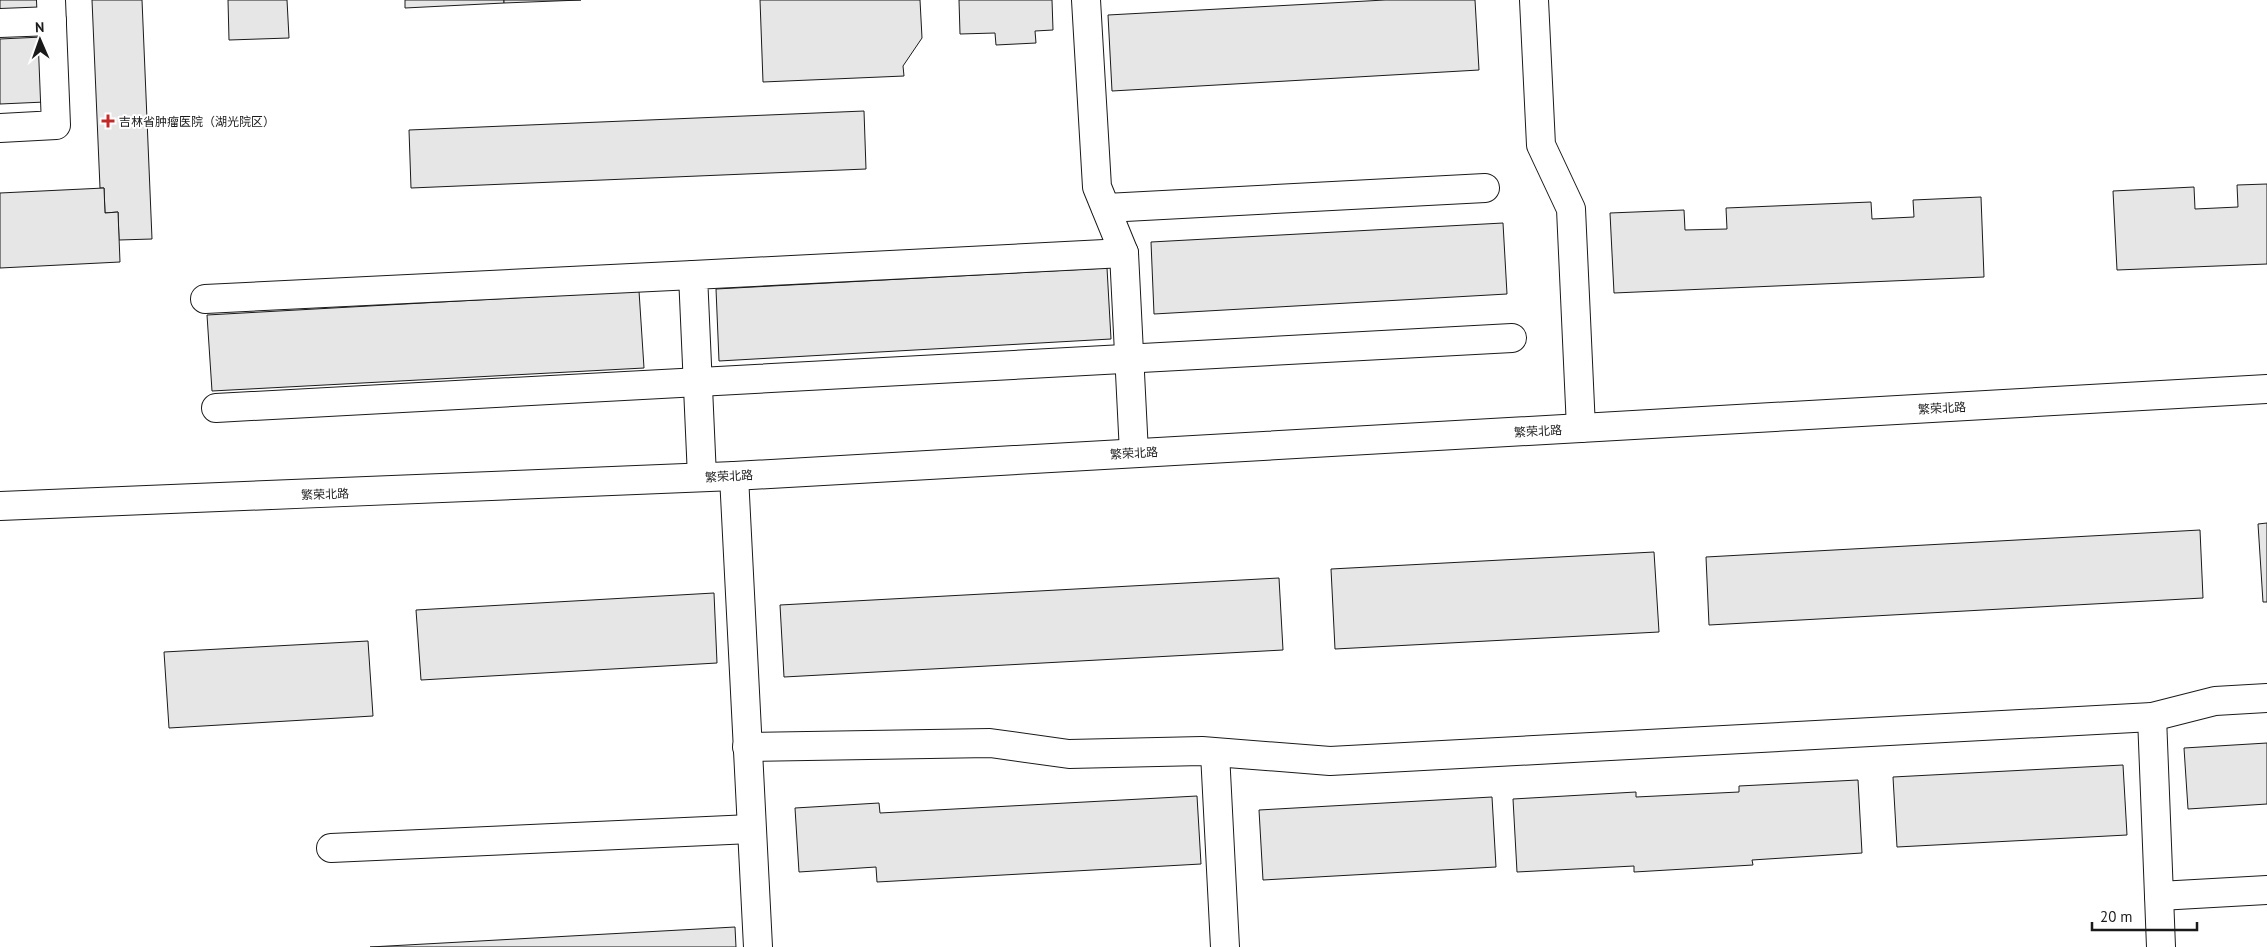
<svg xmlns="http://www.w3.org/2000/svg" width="2267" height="947" font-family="'PT Sans','Noto Sans SC',sans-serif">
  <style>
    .building { fill: #e6e6e6; stroke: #1a1a1a }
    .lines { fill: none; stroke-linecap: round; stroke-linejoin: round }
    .minor-casing { stroke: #1a1a1a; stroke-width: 30 }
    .minor { stroke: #fff; stroke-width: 28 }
    .poi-dot { fill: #c62828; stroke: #fff; stroke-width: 2 }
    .labels { text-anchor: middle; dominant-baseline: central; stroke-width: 4; stroke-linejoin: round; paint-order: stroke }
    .poi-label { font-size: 12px; fill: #1a1a1a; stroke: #fff; text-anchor: start }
    .street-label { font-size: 12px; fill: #1a1a1a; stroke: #fff }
  </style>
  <rect width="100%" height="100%" fill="#fff"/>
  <g class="building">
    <path d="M0,0H40L41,9L0,11Z"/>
    <path d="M92,0H142L152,239L119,240L118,212L105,213L104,188H100Z"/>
    <path d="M228,0H287L289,38L229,40Z"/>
    <path d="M405,0H504V3L405,8Z"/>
    <path d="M504,0H581L504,3Z"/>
    <path d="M760,0H920L922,38L903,66L904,76L763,82Z"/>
    <path d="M959,0H1052L1053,30L1035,31L1036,43L996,45L995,33L960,34Z"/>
    <path d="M1385,0H1475L1479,70L1112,91L1108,15Z"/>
    <path d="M42,37L45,102L0,104V39Z"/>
    <path d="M864,111L866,169L411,188L409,130Z"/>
    <path d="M2267,184V264L2117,270L2113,191L2194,187L2195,209L2238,207L2237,185Z"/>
    <path d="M104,188L105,213L118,212L120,262L0,268V193Z"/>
    <path d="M1981,197L1984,277L1614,293L1610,213L1684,210L1685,230L1727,229L1726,208L1871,202L1872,219L1914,217L1913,200Z"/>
    <path d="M1503,223L1507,294L1154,314L1151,242Z"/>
    <path d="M1107,268L1111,339L719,361L716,289Z"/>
    <path d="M639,291L644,368L212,391L207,315Z"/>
    <path d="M2267,523V602H2263L2258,524Z"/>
    <path d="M2200,530L2203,598L1709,625L1706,557Z"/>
    <path d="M1654,552L1659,632L1335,649L1331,569Z"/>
    <path d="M1279,578L1283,650L784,677L780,605Z"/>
    <path d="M714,593L717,663L421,680L416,610Z"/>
    <path d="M368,641L373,716L169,728L164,652Z"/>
    <path d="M2267,743V804L2188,809L2184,748Z"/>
    <path d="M2123,765L2127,835L1897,847L1893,777Z"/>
    <path d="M1858,780L1862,853L1752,860L1753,865L1634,872V866L1517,872L1513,799L1636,792V797L1739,792V786Z"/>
    <path d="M1197,796L1201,864L877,882L876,867L799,872L795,808L879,803L880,813Z"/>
    <path d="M1492,797L1496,867L1263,880L1259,810Z"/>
    <path d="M735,927L736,947H370Z"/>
  </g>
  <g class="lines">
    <defs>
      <g id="minor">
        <path d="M1086,0L1097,187L1124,253L1134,453"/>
        <path d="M1534,0L1541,145L1571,209L1581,428"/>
        <path d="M0,23L52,21"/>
        <path d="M0,128L56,125L51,0"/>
        <path d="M1106,208L1485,188"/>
        <path d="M205,299L693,275"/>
        <path d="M216,408L1512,338"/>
        <path d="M734,476L758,947"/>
        <path d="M702,477L693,275L1124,253"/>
        <path d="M0,506L734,476L2267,389"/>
        <path d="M2152,717L2161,947"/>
        <path d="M747,747L990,743L1069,754L1202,751L1330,761L2152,717L2215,701L2267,698"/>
        <path d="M1215,753L1225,947"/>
        <path d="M331,848L751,829"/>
        <path d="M2159,896L2267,890"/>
      </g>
    </defs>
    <use href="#minor" class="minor-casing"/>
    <use href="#minor" class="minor"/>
  </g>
  <path class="poi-dot" d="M105.5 113.5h5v5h5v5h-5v5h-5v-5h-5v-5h5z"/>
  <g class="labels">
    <g class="poi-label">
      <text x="119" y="121">吉林省肿瘤医院（湖光院区）</text>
    </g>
    <g class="street-label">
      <text transform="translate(1942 408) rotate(-3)">繁荣北路</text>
      <text transform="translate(1538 431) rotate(-3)">繁荣北路</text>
      <text transform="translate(1134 453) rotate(-3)">繁荣北路</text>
      <text transform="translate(729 476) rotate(-3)">繁荣北路</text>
      <text transform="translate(325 494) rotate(-2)">繁荣北路</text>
    </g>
  </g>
  <g transform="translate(40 40) rotate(358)" stroke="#ffffff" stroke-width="4" paint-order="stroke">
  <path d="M0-4L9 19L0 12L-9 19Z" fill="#1a1a1a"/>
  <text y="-8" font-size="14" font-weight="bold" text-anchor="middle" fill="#1a1a1a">N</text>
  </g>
  <path d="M2092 922v8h105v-8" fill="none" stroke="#1a1a1a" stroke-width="2.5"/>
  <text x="2100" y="922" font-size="15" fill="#1a1a1a" stroke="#ffffff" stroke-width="4" paint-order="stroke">20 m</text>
</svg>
